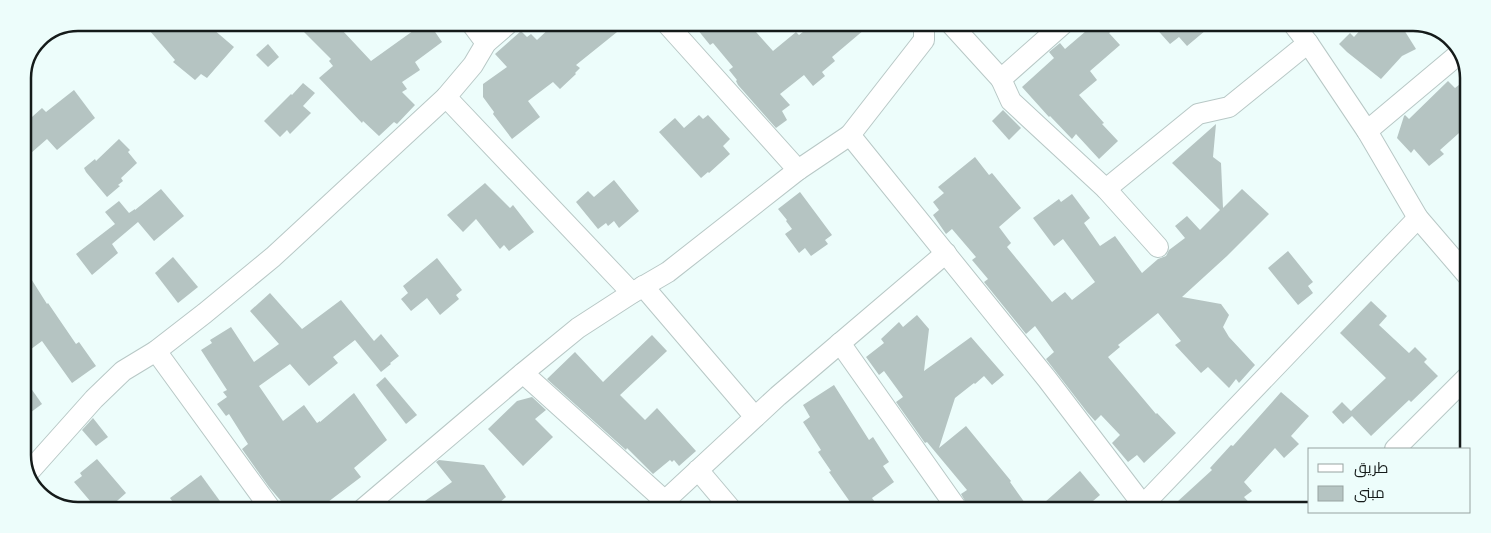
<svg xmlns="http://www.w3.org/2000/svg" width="1491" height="533" font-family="Barlow,Cairo,sans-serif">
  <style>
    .building { fill: #b5c4c2 }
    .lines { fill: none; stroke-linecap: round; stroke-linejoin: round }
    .street-casing { stroke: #b8c8c6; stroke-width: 22 }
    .street { stroke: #fff; stroke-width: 20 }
    .rim { fill: none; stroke: #151b1a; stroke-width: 2.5 }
  </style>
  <rect width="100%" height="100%" fill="#edfdfb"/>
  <g class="building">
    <path d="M143,23H206L234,47L207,78L201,74L195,80L173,62L175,60Z"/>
    <path d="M295,23H349L342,30L371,61L424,23H429L442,42L415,62L420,70L402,82L407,89L402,92L415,105L397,124L394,122L379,136L363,121L362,123L319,78L333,66L329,61L331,59Z"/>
    <path d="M554,24H627L576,65L580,68L575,73L576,74L560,89L553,82L528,101L540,117L512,139L493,114L494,112L483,97V84L507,67L495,54L521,31L527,37L531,34L537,40Z"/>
    <path d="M693,24H749L773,51L796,32L799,35L813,24H871L832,57L835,61L822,72L825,76L813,86L804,75L780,94L790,105L782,111L787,120L776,128L738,85L736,81L737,80L729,70L733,67L713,43L710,45Z"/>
    <path d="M1093,25H1120L1109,33L1120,45L1090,71L1097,80L1079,95L1104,123L1102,124L1118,141L1099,159L1076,134L1072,139L1050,116L1049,117L1022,87L1054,58L1049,52L1060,43L1065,49Z"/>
    <path d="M1153,25H1212L1187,46L1179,37L1170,44Z"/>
    <path d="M1370,25H1401L1416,49L1402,56L1381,79L1347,52L1339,44L1350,33L1354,37L1363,27Z"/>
    <path d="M268,44L279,57L268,67L256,55Z"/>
    <path d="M1468,78V125L1440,150L1444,154L1429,166L1414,149L1411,153L1397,138L1404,116L1405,115L1409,119L1448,81L1455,88Z"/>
    <path d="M303,83L315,93L303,106L311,113L290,134L287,130L280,137L264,121L291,94L292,95Z"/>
    <path d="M74,90L95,118L57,150L47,139L23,160V125L42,108L46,112Z"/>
    <path d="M1003,110L1021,128L1009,140L992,121Z"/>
    <path d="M699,115L703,119L708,115L730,139L723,146L730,154L709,173L708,172L701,178L659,132L675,118L684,128Z"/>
    <path d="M1216,124L1213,157L1221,163L1223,208L1242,189L1269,214L1227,256L1182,297L1221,304L1229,315L1223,327L1229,337L1255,365L1239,383L1236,379L1229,388L1208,367L1201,373L1175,345L1181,341L1158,313L1118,345L1120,347L1108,357L1156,414L1157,413L1176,433L1144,463L1137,455L1128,462L1112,443L1120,435L1101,415L1095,421L1087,412L1046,359L1054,352L1035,326L1026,334L984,282L988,279L972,260L976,257L952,229L946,234L933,215L939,210L933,202L944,193L938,187L975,157L989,175L992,173L1021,208L999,227L1011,243L1007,247L1052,302L1065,292L1072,300L1095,282L1063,239L1054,246L1033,218L1059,199L1061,202L1072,194L1090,218L1084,223L1100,246L1115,236L1142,273L1158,259L1166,256L1169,250L1185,238L1175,226L1187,216L1200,230L1220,210L1172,163Z"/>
    <path d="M119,139L130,150L128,152L137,163L121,178L123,181L118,185L120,186L107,197L86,172L84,168L95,159L96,161Z"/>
    <path d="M614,180L639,211L619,228L614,221L608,226L606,223L598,229L576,202L588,191L594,197Z"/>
    <path d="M485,183L510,208L513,205L534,232L509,251L504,245L500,249L476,219L463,232L447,215Z"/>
    <path d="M161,189L184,216L154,241L138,222L112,244L118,253L92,275L76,254L115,224L105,212L119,201L129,213L135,209V210Z"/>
    <path d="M800,192L832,235L825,240L828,244L811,256L805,248L799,253L785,234L792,229L786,221L787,220L778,209Z"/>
    <path d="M1288,251L1313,282L1308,286L1313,293L1298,305L1268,268Z"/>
    <path d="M173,257L198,287L178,303L155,273Z"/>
    <path d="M437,258L462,290L456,295L459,299L440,315L427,298L411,311L401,299L408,293L403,286Z"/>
    <path d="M23,266L47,304L48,303L76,344L79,342L96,366L72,383L42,341L23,355Z"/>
    <path d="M270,293L302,329L341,300L374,341L381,334L399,356L390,363L391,364L381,372L355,340L333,357L338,363L309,386L290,364L259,386L283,421L304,405L317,423L320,421V422L354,393L387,440L354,468L361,477L320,508H287L269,487L242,449L248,444L229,414L226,416L217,404L227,397L223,392L227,390L201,350L212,343L210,340L231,327L254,362L279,344L250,311Z"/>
    <path d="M1371,301L1387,316L1379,325L1409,353L1415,347L1427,359L1424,362L1438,376L1411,402L1409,400L1371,436L1352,416L1343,424L1332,412L1342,402L1351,411L1386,378L1340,333Z"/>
    <path d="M917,315L929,329L924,371L971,337L1004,375L992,385L984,376L975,384L974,383L955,398L939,448L966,426L1011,481L1010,482L1030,510H970L961,494L967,490L927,442L925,443L896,402L903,397L884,371L879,375L866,357L884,343L881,339L899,322L903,327Z"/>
    <path d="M652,335L667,351L620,395L645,420L657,408L696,451L679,466L674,460L672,462L670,460L653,474L627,448L626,450L547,379L575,352L603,382Z"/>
    <path d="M23,377L42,404L23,418Z"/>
    <path d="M385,377L417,415L406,424L376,385Z"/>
    <path d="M834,385L869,440L873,437L889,462L883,466L894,482L872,498L880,509H855L829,472L831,471L818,452L821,450L803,422L810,417L803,405Z"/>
    <path d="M1281,392L1309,416L1291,436L1299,444L1284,458L1275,448L1244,482L1252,491L1244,497L1256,510H1184L1177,502L1212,470L1210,468L1231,445L1233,446Z"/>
    <path d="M532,397L546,410L535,419L553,437L523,466L488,429L517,401Z"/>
    <path d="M93,418L108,437L96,446L82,430Z"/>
    <path d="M97,459L126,493L109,508H96L74,482L82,476L80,473Z"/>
    <path d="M439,460L484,465L506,497L492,509L415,508L452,482L436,462Z"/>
    <path d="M1080,471L1100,495L1093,501L1101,510H1036Z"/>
    <path d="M201,475L225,508H177L170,498Z"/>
  </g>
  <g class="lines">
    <defs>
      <g id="street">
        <path d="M471,23L486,43"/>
        <path d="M667,24L798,170"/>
        <path d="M951,24L1001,79L1062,25"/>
        <path d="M1294,25L1308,43L1367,131L1418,218L1467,275"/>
        <path d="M1001,79L1011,101L1106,189L1158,247"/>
        <path d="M446,97L632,293"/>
        <path d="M1367,131L1460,53"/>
        <path d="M850,135L924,40V24"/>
        <path d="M1106,189L1198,114L1229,107L1308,43"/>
        <path d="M643,286L755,417"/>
        <path d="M840,343L958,510"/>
        <path d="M156,351L270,508"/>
        <path d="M523,373L665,501"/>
        <path d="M1395,449L1466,378"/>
        <path d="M698,470L731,509"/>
        <path d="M28,473L94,399L123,371L156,351L205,313L273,257L446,97L473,65L486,43L509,23"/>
        <path d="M364,508L523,373L578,328L632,293L668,272L798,170L850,135L1047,379L1143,505L1139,510"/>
        <path d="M656,509L778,396L946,253"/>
        <path d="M1147,510L1143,505L1418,218"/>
      </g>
    </defs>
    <use href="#street" class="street-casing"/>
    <use href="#street" class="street"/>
  </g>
  <path d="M0 0H1491V533H0ZM78 31H1413A47 47 0 0 1 1460 78V455A47 47 0 0 1 1413 502H78A47 47 0 0 1 31 455V78A47 47 0 0 1 78 31Z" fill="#edfdfb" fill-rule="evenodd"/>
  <path class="rim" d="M78 31H1413A47 47 0 0 1 1460 78V455A47 47 0 0 1 1413 502H78A47 47 0 0 1 31 455V78A47 47 0 0 1 78 31Z"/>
  <rect x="1308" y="448" width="162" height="65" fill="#edfdfb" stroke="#97a3a1"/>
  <rect x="1318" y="464" width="25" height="8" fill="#ffffff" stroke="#97a3a1"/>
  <text x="1354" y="473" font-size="15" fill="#151b1a">طريق</text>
  <rect x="1318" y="486" width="25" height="15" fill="#b5c4c2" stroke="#97a3a1"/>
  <text x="1354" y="498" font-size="15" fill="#151b1a">مبنى</text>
</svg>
